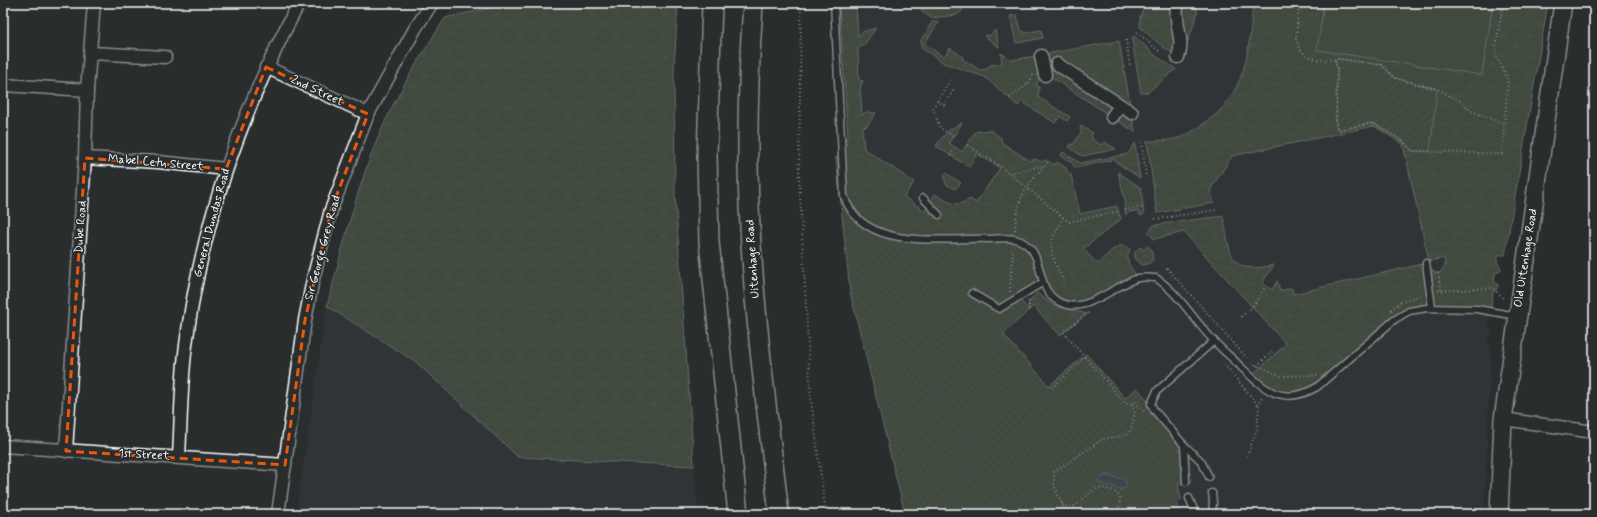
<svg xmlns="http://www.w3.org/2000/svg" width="1597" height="517" font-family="Mynerve,sans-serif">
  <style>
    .built { fill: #3b3d43 }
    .grass { fill: url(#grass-tufts); stroke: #adb6ab }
    .park { fill: url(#park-dots); stroke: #adb6ab }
    .garden { fill: url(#garden-furrows); stroke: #adb6ab }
    .pitch { fill: #5b6d57; stroke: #adb6ab }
    .water { fill: url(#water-rules); stroke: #94a0a9 }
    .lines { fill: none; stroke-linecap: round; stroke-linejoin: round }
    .street-tunnel { stroke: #3f4243; stroke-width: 12; stroke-dasharray: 12 6; stroke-linecap: butt }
    .lane-casing { stroke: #fff; stroke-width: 9 }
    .street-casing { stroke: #fff; stroke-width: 15 }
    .secondary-casing { stroke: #fff; stroke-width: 20 }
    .primary-casing { stroke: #fff; stroke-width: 22 }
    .path { stroke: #fff; stroke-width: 2; stroke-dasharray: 1 3; stroke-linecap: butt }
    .lane { stroke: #2a2d2e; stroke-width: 6 }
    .street { stroke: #2a2d2e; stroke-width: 12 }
    .secondary { stroke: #2a2d2e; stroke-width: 17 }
    .primary { stroke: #2a2d2e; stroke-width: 19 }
    .marked { fill: none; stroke: #e8590c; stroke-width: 3; stroke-dasharray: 8 5; stroke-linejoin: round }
    .labels { text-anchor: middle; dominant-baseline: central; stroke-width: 3; stroke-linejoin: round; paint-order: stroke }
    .street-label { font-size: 12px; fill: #fff; stroke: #2a2d2e }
  </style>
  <defs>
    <pattern id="grass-tufts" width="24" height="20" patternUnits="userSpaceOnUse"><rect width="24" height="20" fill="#5b6d57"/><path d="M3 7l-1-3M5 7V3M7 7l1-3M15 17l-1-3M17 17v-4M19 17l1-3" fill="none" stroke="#748370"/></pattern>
    <pattern id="park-dots" width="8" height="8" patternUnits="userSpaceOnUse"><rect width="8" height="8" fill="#5b6d57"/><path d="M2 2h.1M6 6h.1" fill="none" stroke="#748370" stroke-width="1.8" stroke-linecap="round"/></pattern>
    <pattern id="garden-furrows" width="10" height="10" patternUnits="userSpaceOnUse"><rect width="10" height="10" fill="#5b6d57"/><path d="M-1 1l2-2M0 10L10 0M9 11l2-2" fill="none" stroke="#748370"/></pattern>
    <pattern id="water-rules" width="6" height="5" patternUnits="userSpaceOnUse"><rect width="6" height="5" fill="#4d6170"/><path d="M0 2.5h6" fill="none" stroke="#687985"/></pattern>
  </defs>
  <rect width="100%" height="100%" fill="#2a2d2e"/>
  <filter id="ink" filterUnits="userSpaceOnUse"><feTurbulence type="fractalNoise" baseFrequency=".025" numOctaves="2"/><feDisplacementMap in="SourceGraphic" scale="8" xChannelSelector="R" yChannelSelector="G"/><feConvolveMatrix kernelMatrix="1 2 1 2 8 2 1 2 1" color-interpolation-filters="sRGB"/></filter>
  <g filter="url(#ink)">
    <g class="built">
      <path d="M456,3H512L445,18Z"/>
      <path d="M839,3H1545L1498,255L1497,262L1501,268L1500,271L1495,274L1494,280L1498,285V288L1493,293L1488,327L1492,331L1491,335L1487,338L1486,344L1491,346L1484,514H905L850,292V162Z"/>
      <path d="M327,306L416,362L518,457L694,466L698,514H296Z"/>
    </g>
    <g class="grass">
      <path d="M512,3H678L674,69L675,195L694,466L518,457L416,362L327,306C343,247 358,181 383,126C401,87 422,54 445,18Z"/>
      <path d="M839,3H869L868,5H857L856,7L858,36L862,32L876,28L864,45L859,46L858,50L859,80L863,81L860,88L862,115L866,112L876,113L866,127L862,126L864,149L914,182L904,197L925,211L935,194C949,203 956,208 970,199L976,203L1000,168L977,154L969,167L936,146C944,135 949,128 962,123L949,143L962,152L975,132L990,130L1001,138L1002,143L1030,161L1035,159L1042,162L1046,160L1054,165L1057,162L1066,168L1067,172L1071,175L1080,214L1117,206L1121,219L1083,249L1098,264C1105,257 1120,238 1130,249C1124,262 1131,268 1139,278L1076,306L1056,300L1042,283L869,227L847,203L840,140L848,138Z"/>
      <path d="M927,3H953L963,10L957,15L931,18L921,11Z"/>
      <path d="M1144,3H1160L1182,7L1183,3H1197V14L1182,59L1163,47L1140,27C1139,13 1143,14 1144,3Z"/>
      <path d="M1253,3H1548L1505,255H1498L1497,262L1501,268L1500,271L1495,274L1494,280L1498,285V288L1493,293L1490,311L1477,309L1409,311L1317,387L1281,395L1251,376L1286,344L1184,232L1154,239L1148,232L1154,225L1223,216C1231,253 1226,276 1274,265L1262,283L1272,290L1277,281L1280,291L1292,288L1293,294L1422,264L1429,263L1430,268L1435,273H1440L1445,266L1444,258L1429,261L1403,144L1374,126L1232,156L1210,190L1214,203L1157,213L1147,141C1157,141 1169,141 1178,138C1187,136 1194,130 1202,125C1247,96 1249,51 1253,3Z"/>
      <path d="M1017,15L1021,30L1026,33L1041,30L1043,38L1016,43L1010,16Z"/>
      <path d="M932,22H939L924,44L944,57L950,48L963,57L962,59L980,70L986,69L990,65L1002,64L1001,53L1012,60L1119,41L1135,132L1048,75H1043L1036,85L1039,87L1038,97L1070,117L1067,121L1060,116L1055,123L1021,101L1018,106L985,77L944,63L921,48V40Z"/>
      <path d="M995,30L999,47L984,36L991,35Z"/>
      <path d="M1134,36L1157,57L1176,69L1148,92L1141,93L1132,39Z"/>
      <path d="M1081,126L1093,133L1091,135L1093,140L1101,145L1105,142L1116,149L1082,156L1069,147L1071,144L1073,145L1082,131L1080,129Z"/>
      <path d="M1135,143L1140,178L1116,162L1115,159L1076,168L1071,162L1061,156L1063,152L1080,163L1128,154Z"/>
      <path d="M1118,172L1141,188L1144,214L1141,216L1137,211L1129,212L1126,215L1124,204H1126Z"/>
      <path d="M946,173L961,183L956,188H953L946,184L944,176Z"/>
      <path d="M1147,246L1152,250L1153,260L1148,264L1142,265L1135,258V252L1140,247L1144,250Z"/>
      <path d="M1037,293L1053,305L1087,314L1060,335L1033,306L1029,310L1028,304Z"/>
    </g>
    <path class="park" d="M836,157L841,158L847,203L869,227L897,237L1014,239L1033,251L1042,283L1019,299L1029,310L1003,334L1049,386L1086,354L1125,398L1137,388L1184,445L1186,482L1178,484L1181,500L1177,501L1180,514H905L850,292Z"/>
    <path class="garden" d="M1340,59L1382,65L1395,78L1437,89L1430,151H1412L1404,142L1373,123L1339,130L1336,127L1337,68L1335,60Z"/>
    <path class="pitch" d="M1324,3H1493L1482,75L1317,50Z"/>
    <path class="water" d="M1105,475L1124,479L1127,484L1125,488L1121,490L1113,486L1100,484L1098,481Z"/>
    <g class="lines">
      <path class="street-tunnel" d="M1053,141L1065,149"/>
      <defs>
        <g id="lane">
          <path d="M834,3L844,196C863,253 944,237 990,239C998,239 1007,237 1015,239C1052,249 1028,296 1068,305C1089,310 1118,284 1138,278C1144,277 1151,278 1156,278C1180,294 1194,321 1214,341C1221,349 1230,356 1238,364C1263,388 1281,408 1317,387L1394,320L1409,311L1427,308L1477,309L1517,316"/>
          <path d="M923,198L939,215"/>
          <path d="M1426,263L1432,308"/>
          <path d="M972,293L999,309L1042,283"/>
          <path d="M1184,445L1186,482"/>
          <path d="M1209,477L1201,461L1184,445L1154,410L1151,404L1157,391L1214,341"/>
          <path d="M1189,498L1196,514"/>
          <path d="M1212,514L1213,502L1212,493"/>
        </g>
        <g id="street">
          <path d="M1177,6C1174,25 1185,39 1178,57"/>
          <path d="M91,53L165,57"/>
          <path d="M1041,56L1045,75"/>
          <path d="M1057,64L1132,113"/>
          <path d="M266,67L368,114"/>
          <path d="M3,85L87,90"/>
          <path d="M1112,117L1120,106"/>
          <path d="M85,158L158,162L226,169"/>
          <path d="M1503,419L1594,432"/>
          <path d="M3,446L285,465"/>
          <path d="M66,451L85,158L87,90L94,3"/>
          <path d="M179,457C181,419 181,382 186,345C201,224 242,110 299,3"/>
          <path d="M278,514L305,320L313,279L331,210L368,114L415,29L432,3"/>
        </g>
        <path id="secondary" d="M1499,514L1503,419L1563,3"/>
        <g id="primary">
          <path d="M712,3L707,155L709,242L738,514"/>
          <path d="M753,3C748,78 746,152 750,227C755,323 768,419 779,514"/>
        </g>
      </defs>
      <use href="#lane" class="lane-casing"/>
      <use href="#street" class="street-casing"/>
      <use href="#secondary" class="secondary-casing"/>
      <use href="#primary" class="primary-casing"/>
      <g class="path">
        <path d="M801,3L799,177L811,400L826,514"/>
        <path d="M1299,3L1296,39L1299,48L1307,56L1318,60L1340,59L1382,65L1395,78L1437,89L1460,101L1471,111L1505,124"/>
        <path d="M1137,32L1160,52"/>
        <path d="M1126,40L1130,67"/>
        <path d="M1335,60L1337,68L1336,127L1339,130L1373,123L1404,142L1412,151L1502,154L1508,80L1495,53L1503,3"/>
        <path d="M950,80L933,108L940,128L953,136"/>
        <path d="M1010,98L1028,84L1033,75"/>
        <path d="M937,101L944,105L955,88"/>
        <path d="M1142,142L1146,178"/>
        <path d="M967,145L1000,166L1069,222L1119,211"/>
        <path d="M950,156L956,147"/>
        <path d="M1010,173L1043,166"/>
        <path d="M1125,210L1143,207"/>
        <path d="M1063,217C1060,225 1054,233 1052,241C1049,253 1058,271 1064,281"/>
        <path d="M1155,219L1216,210"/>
        <path d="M1015,230C1018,195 1025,187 1048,162"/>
        <path d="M1167,268L1247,358"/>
        <path d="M1438,273L1441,290"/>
        <path d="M1438,291L1493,288L1505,300"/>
        <path d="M1010,292L1013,248"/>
        <path d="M1029,301V310"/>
        <path d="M1391,310L1400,302L1422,295"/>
        <path d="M1088,313L1063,332L1126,404L1135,402L1144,412"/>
        <path d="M1241,317L1253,306L1266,286"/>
        <path d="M1251,363L1281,376L1318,375"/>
        <path d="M1224,364L1259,406"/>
        <path d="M1257,366L1273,351"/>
        <path d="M1052,388L1085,357"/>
        <path d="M1247,456L1257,429L1259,406L1262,395"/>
        <path d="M1062,504C1066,506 1070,508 1074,506C1088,500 1091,481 1113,491C1120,494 1121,500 1119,507L1113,514H1102"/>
        <path d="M1053,514L1066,512"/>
        <path d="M1066,514L1054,485V472L1103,439L1127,435L1131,430L1135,413L1131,403"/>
      </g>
      <use href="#lane" class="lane"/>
      <use href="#street" class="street"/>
      <use href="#secondary" class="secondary"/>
      <use href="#primary" class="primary"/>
    </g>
  </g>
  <path d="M0 0H1597V517H0ZM266,67L368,114L331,210L305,320L285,465L66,451L85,158L226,169Z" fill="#2a2d2e" fill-opacity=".55" fill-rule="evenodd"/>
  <path class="marked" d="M266,67L368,114L331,210L305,320L285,465L66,451L85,158L226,169Z"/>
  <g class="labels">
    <g class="street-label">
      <text transform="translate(317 91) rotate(25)">2nd Street</text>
      <text transform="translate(156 163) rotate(5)">Mabel Cetu Street</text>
      <text transform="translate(212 223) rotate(-75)">General Dundas Road</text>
      <text transform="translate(81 227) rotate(-86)">Dube Road</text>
      <text transform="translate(323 248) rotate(-75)">Sir George Grey Road</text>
      <text transform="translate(1526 258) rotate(-81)">Old Uitenhage Road</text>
      <text transform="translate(753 259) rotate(-94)">Uitenhage Road</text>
      <text transform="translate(144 455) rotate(3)">1st Street</text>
    </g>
  </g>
  <rect width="1597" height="517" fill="none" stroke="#2a2d2e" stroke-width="16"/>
  <rect x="8" y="8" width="1581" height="501" fill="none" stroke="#fff" stroke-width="1.5" filter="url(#ink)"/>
</svg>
